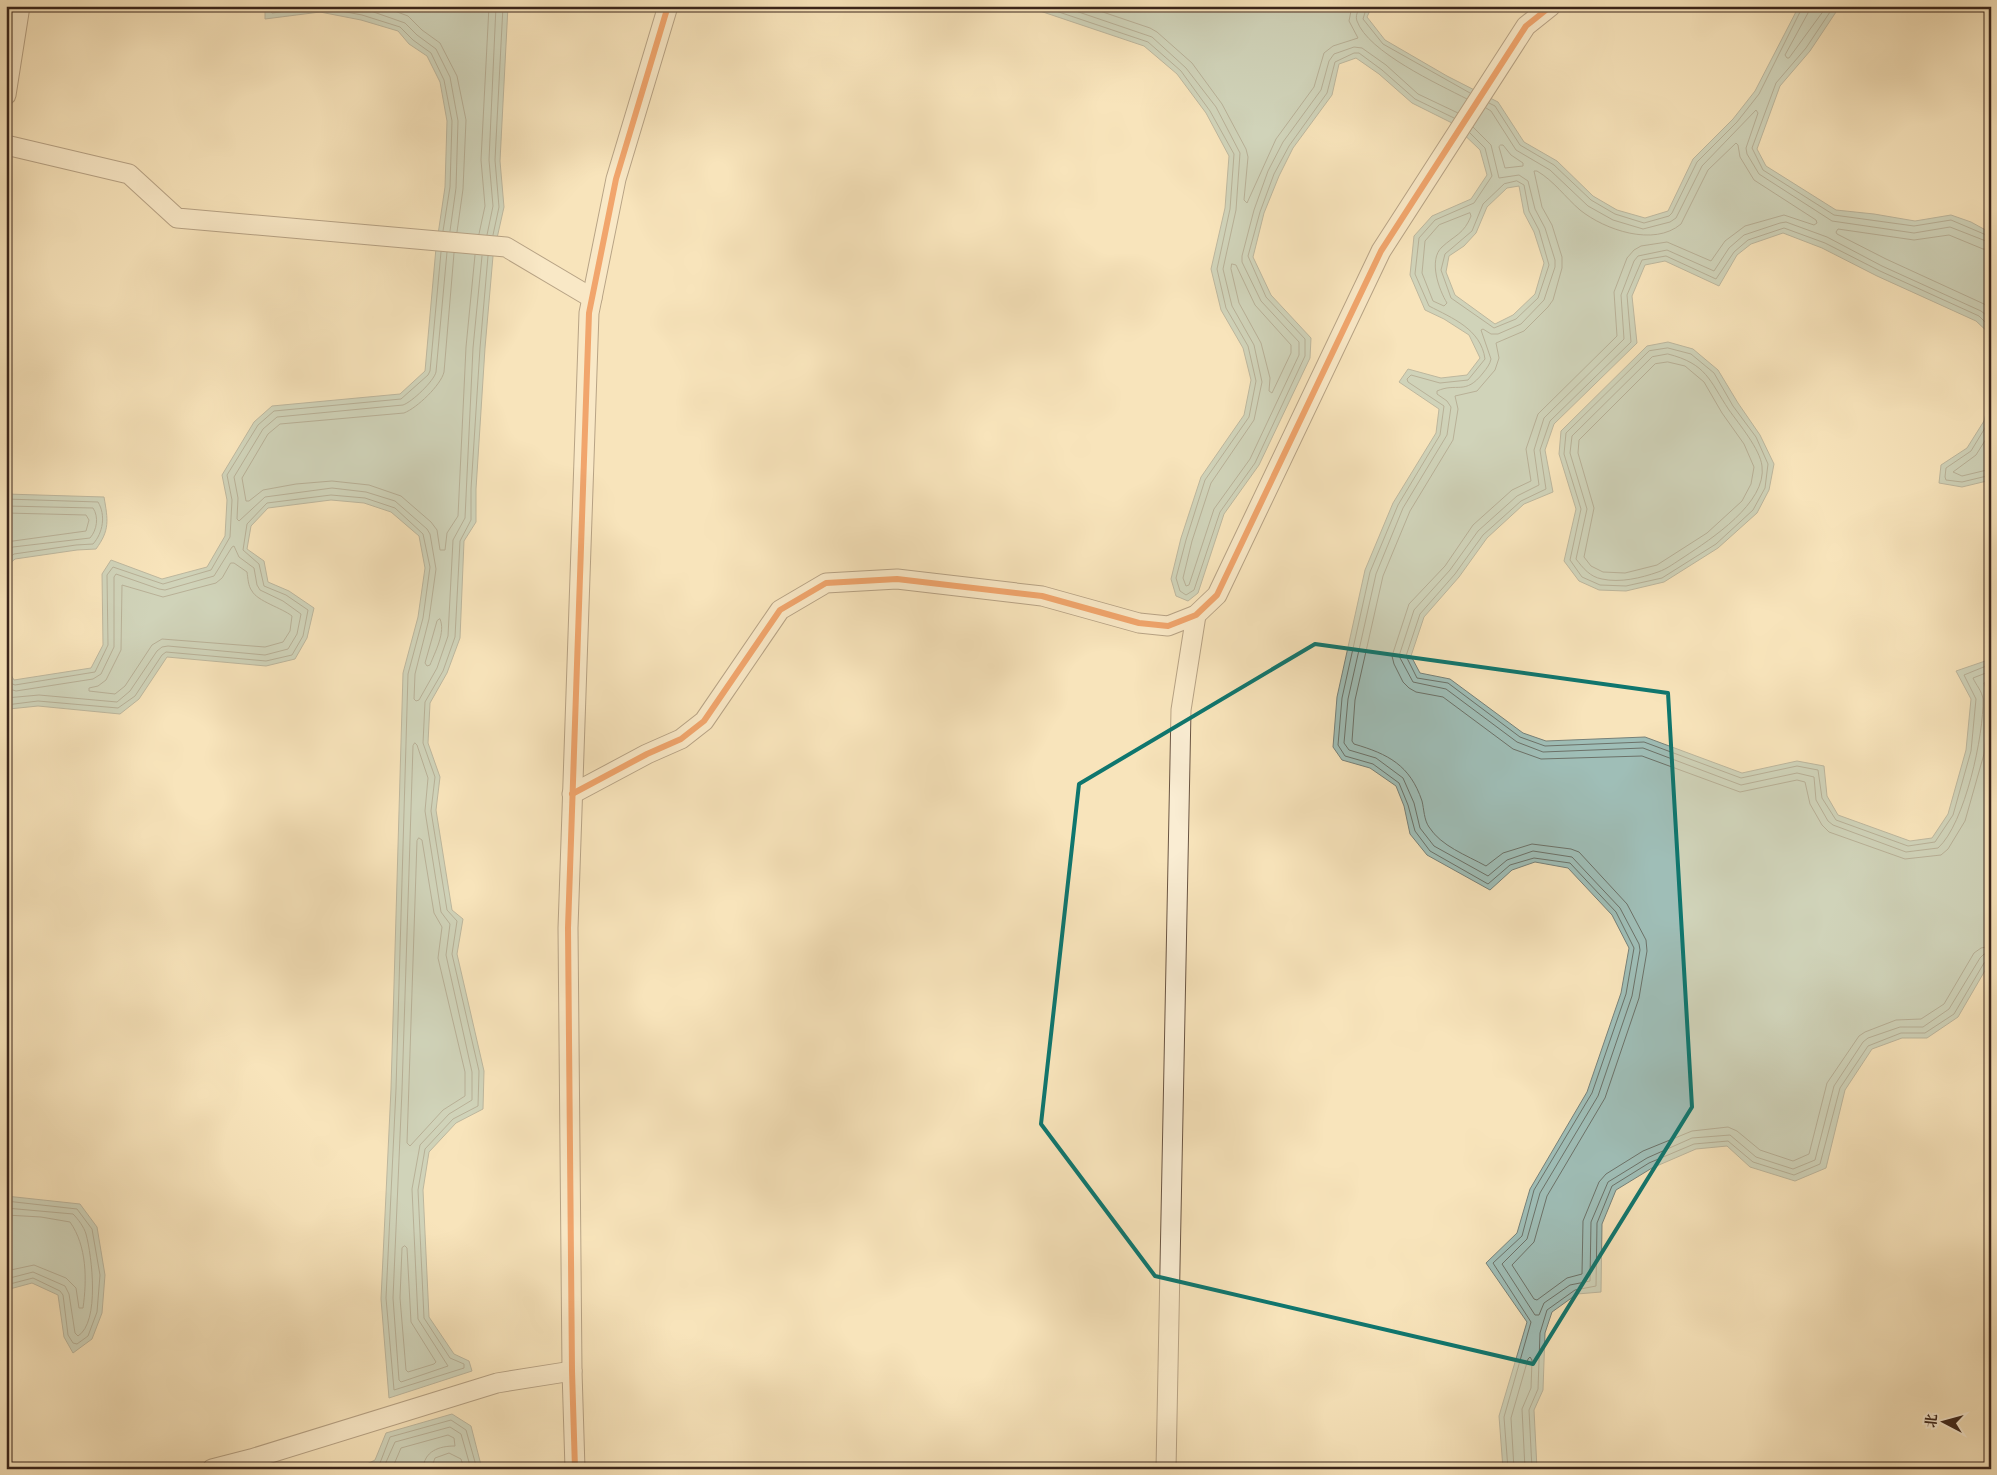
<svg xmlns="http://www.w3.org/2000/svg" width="1997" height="1475" font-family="'Sorts Mill Goudy','Noto Serif SC',serif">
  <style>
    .water { fill: #9fbeb7; stroke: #778179; fill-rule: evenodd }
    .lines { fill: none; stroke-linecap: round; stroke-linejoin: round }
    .shore { stroke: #6c7269; stroke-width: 1 }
    .minor-casing { stroke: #6a5543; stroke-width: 21 }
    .minor { stroke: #faedd3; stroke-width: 19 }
    .cycleway-casing { stroke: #faedd3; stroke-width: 9 }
    .cycleway { stroke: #e8590c; stroke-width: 6 }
    .marked { fill: none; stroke: #0f766e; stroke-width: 4; stroke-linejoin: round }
  </style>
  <rect width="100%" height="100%" fill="#f8e4bb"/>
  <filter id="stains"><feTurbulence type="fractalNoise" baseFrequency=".004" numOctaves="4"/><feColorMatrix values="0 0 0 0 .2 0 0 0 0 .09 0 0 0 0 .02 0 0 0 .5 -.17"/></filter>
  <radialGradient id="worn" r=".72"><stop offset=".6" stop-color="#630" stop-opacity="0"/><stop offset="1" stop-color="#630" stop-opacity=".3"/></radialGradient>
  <g class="water">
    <path d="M265,6H508L500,161L504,207L493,256L485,348L476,489V522L464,541L460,638L447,673L430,703L428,743L440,777L436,810L452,910L463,919L457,954L484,1071L483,1109L456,1123L429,1152L423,1190L429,1317L454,1354L469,1361L472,1371L389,1398L381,1299L391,1089L403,673L418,617L425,568L419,536L391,512L364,503L331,500L268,508L251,526L247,549L264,561L268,582L289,591L314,608L307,638L295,659L266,666L167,657L139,699L120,714L38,706L9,709L6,721V656L8,670L14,680L91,668L103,645L102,574L111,560L162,579L207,567L225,536L227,500L222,475L254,422L272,406L400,394L425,371L436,248L445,187L447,121L440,82L427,56L409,44L398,31L361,20L320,12L265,19Z"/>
    <path d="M1025,6H1372L1367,17L1385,40L1447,76L1498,102L1524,142L1557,161L1593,196L1617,210L1645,218L1668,211L1693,159L1733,119L1755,91L1799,6H1840L1810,51L1780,86L1757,149L1766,166L1836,210L1874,214L1915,221L1951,215L1971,222L1991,233V335L1976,321L1877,276L1822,248L1783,233L1751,244L1737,255L1719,286L1665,261L1645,265L1632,296L1637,343L1554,424L1545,450L1553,492L1524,504L1487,538L1459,577L1424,617L1411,656L1420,673L1450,679L1523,733L1546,741L1645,737L1742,773L1797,761L1824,766L1827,796L1838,815L1910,841L1932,838L1948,814L1966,750L1971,699L1956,671L1991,659L1990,962L1958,1017L1927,1038H1902L1872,1049L1845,1090L1826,1168L1795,1181L1750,1167L1727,1146L1696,1149L1652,1168L1616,1190L1602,1224L1601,1292L1577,1294L1552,1312L1545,1333L1543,1390L1534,1410L1537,1469H1503L1499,1416L1527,1322L1486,1263L1517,1233L1530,1189L1587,1092L1621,993L1629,948L1612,915L1568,868L1535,862L1512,870L1490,890L1427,855L1410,834L1404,806L1396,786L1370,768L1342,760L1333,747L1337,697L1365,570L1393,503L1436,433L1439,409L1399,382L1408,369L1441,378L1467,375L1480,358L1469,335L1444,319L1425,310L1410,275L1414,236L1432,216L1471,199L1487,175L1480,150L1452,123L1412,103L1379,74L1356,58L1339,64L1332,95L1293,148L1279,176L1264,213L1253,257L1271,295L1311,338L1310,358L1259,465L1224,514L1198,593L1188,601L1176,596L1171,579L1181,538L1201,477L1244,415L1251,380L1243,348L1221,310L1211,269L1225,208L1229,156L1206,113L1177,74L1144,46ZM1519,186L1524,213L1534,232L1544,263L1535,294L1513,315L1495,324L1455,295L1446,272L1449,256L1464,246L1476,233L1487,207L1507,188Z"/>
    <path d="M1668,342L1693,349L1718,370L1738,403L1760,435L1774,464L1769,490L1757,513L1718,548L1664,582L1626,591L1599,590L1579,581L1564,561L1576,509L1559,454L1561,431L1647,346Z"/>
    <path d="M1991,394V480L1962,487L1939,483L1941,465L1967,448L1984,421Z"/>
    <path d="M6,494L104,497C108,520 110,530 96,549L77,550L15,559L6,567Z"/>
    <path d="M6,1196L80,1204L97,1227L105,1275L102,1313L92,1339L73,1353L64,1337L58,1295L32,1283L6,1290Z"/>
    <path d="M452,1414L471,1426L482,1469H457L449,1464L434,1469H357L375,1460L386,1433Z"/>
  </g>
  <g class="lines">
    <g class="shore">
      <path d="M270,6V11L272,13L320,7L362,15L400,27L413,40L431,53L444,80L452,121L450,187L443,231"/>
      <path d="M351,6L365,9L405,23L417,35L436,49L450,77L458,121L456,188L450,231"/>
      <path d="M381,6L408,16L422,30L440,43L457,76L466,120L463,189L457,232"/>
      <path d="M1041,6L1148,42L1181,71L1210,111L1234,154L1230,209L1217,269L1226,308L1248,346L1256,381L1249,417L1205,480L1186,540L1176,578L1180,591L1186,595L1194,590L1220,512L1255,463L1305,356V339L1266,297L1248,256L1260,212L1274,174L1289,146L1327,93L1335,62L1354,53H1359L1382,70L1415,99L1454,118"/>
      <path d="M1061,6L1152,37L1186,68L1216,107L1240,153L1236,210L1223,269L1232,306L1254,345L1262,382L1254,420L1211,483L1192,541L1183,578L1186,586L1189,585L1214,509L1250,459L1299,355V342L1261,301L1242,262V256L1254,210L1268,171L1283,142L1321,90L1329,61L1334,54L1354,47L1362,48L1386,65L1418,94L1458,113"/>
      <path d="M1085,6L1150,28L1157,32L1192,63L1222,104L1246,149L1248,157L1244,200L1247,203L1276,139L1314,87L1324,53L1333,46L1358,38L1349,21L1352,6"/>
      <path d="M1360,6C1358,11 1355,16 1357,21C1368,52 1438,84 1467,99"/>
      <path d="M1367,6L1363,19L1383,44L1470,93"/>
      <path d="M1809,6L1808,13L1785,55L1787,58H1789L1827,6"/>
      <path d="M1834,6L1806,48L1776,83L1752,148L1763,170L1834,215L1914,226L1951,220L1991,237"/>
      <path d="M1489,103L1495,106L1520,145L1554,165L1591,200L1615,214L1644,223L1669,216L1672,213L1697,162L1737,122L1759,94L1803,6"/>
      <path d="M1486,108L1491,111L1516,150L1550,170L1588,206L1613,220L1643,229L1670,222L1676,218L1702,166L1756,110L1758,113L1746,148L1747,154L1759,174L1832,221L1914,233L1950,227L1991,243"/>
      <path d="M1473,127L1491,145L1499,178L1519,175L1528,181L1535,209L1545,228L1555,260V267L1544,300L1521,324L1498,334H1491L1483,329L1481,330L1491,359C1490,364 1487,368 1483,373C1465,396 1457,382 1437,391V394L1447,401L1451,407L1447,435L1403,508L1376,574L1348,699L1344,743L1349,750L1376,758L1403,778L1414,803L1420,828L1434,846L1488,876L1507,860L1533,851L1572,857L1620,908L1639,944L1640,950L1632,996L1598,1096L1540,1193L1527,1239L1502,1264L1535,1315H1539L1544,1303L1570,1285L1590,1281L1591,1222L1608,1182L1647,1158L1692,1138L1730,1135L1756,1157L1793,1169L1815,1160L1834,1086L1863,1042L1868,1038L1900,1027H1923L1949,1009L1980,958L1984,954H1991"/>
      <path d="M1470,133L1485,148L1492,176L1474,203L1435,220L1419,238L1415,274L1429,306C1452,318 1481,329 1485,359L1468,380L1440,383L1411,375L1407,379L1408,382L1444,406L1440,435L1398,505L1370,572L1342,698L1338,745L1345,756L1373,764L1399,783L1408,805L1415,831L1430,851L1488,884L1510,865L1534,858L1570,863L1616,912L1634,948L1626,994L1592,1093L1534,1190L1522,1236L1493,1263L1531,1322L1504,1417L1508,1469"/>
      <path d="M1501,145H1503L1511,155L1523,163V166L1505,168L1499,147Z"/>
      <path d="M1517,181L1524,185L1529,211L1539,230L1549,265L1538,298L1516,319L1494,328L1451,298L1441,270L1445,254L1472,231L1483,204L1504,184Z"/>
      <path d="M1470,213L1471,216C1464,234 1455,235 1442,247C1428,260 1439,290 1447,303L1444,306L1433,301L1422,273L1425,241L1439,225Z"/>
      <path d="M479,234L485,206L481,160L489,6"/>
      <path d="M487,235L493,206L489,160L496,6"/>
      <path d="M493,235L499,207L495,160L503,6"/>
      <path d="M1991,250L1983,249L1949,235L1914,240L1838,229L1836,232L1837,234L1886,259L1984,304L1991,309"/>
      <path d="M447,252L436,372C434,381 412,402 403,405L277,417L263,429L234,477L238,498L237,519L239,521L265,497L332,488L366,492L395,501L427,529L430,534L436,569L429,619L415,674L414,699L416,701L419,700L437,668L448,636L453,540L465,518L473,348L482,256"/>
      <path d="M454,253L444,372C441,385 417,408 404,413L280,424L268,434L242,478L246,501H249L263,490L296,484L332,481L369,485L401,496L431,522L437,530L440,550H445L447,533L458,516L466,347L475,255"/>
      <path d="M1232,264L1236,265L1255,305L1291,345V353L1272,393L1269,391L1270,378L1261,343L1239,303L1231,269Z"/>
      <path d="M1991,319L1981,311L1882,266L1827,237L1786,222L1780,223L1744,235L1729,248L1714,271L1667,250L1638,256L1634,261L1621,295L1624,339L1544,418L1534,450L1539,485L1517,496L1478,531L1450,570L1414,610L1399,656L1413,682L1446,689L1517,742L1543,752L1643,748L1741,785L1797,773L1814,777L1816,800L1828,821L1833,825L1906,852L1938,848C1965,824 1984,734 1983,699C1982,691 1976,685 1973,678L1991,671"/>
      <path d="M1991,328L1979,316L1880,271L1825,243L1784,228L1748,240L1734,252L1716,279L1666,256L1642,260L1627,295L1631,342L1550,421L1540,450L1546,489L1521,501L1483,535L1455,574L1420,614L1406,656L1417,678L1448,683L1520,737L1545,746L1644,742L1741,778L1797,766L1818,770L1822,798L1836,820L1908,846L1935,842L1953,815L1971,751L1976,699L1964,675L1991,664"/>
      <path d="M1668,348L1691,354L1714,373L1733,406L1756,437L1768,464L1765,488L1753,510L1716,544L1662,578L1626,586L1600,585L1582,577L1570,560L1581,509L1564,454L1566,433L1649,351Z"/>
      <path d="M1668,354C1707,364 1709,380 1729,410C1739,424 1760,449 1762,466C1767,503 1711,539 1684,557C1676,562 1667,569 1658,572C1641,578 1620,583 1602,579C1590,577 1583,568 1576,559L1587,509L1570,453L1572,436L1652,357Z"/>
      <path d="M1668,362L1685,366L1704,382L1722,413L1744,444L1754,467L1751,484L1742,501L1707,533L1657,565L1625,573L1603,572L1591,566L1584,557L1594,508L1578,453L1579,440L1655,364Z"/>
      <path d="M1991,415L1988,423L1971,451L1946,468L1945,477L1946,480L1962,482L1991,475"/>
      <path d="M1991,431L1976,455L1953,472L1962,476L1991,469"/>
      <path d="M6,499L98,502C106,515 103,533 93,544L76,545L14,554L6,560"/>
      <path d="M6,506L93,508C99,517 97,530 90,538L13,547L6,551"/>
      <path d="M6,513L86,515L89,520L86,531L6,542"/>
      <path d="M231,563H234L247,572C248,578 248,586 252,591C257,601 282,608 292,616L290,631L283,642L265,647L162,639L152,645L125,686L115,694L89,691V688L98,686L106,680L121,650L122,585L163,597L216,583L222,578Z"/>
      <path d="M440,619C446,632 435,652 430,665L427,666L425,663L437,621Z"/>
      <path d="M6,676L10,683L15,685L95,672L108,645L107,575L113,567L163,584L211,570L230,537L232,500L227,475L258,425L274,411L401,399L428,375L430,371L441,252"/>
      <path d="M1991,679L1984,683L1990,700L1984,754L1965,821L1948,849L1941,855L1905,859L1829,832L1822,825L1810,804L1805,782L1797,780L1740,792L1642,756L1541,759L1513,749L1443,697L1416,692L1409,688L1403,682L1394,664L1392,656L1409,604L1445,566L1473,525L1512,490L1531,481L1526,449L1538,414L1617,336L1614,292L1627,258L1634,250L1641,246L1667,242L1711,261L1725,241L1745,226L1784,215L1814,225L1817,223L1816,220L1754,180L1740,157L1738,145L1736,143L1708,170L1681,224C1654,247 1605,230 1580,210C1565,197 1554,181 1537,171H1534L1542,207L1552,225L1562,257V268L1553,300L1548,307L1524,331L1496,343L1499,358L1495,370L1477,391L1455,396L1458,409L1453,440L1410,511L1383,576L1355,700L1352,741L1354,744C1388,754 1410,765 1422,801C1424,809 1424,820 1429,827C1441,846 1466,855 1486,866L1503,853L1532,844L1571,849L1579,852L1627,904L1646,940L1647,951L1639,998L1605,1098L1547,1196L1534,1242L1512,1265L1534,1299L1537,1300L1567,1278L1582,1274L1583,1221L1599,1182L1606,1174L1643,1151L1692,1131L1728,1127L1737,1131L1760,1150L1793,1161L1809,1154L1827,1083L1859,1036L1865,1032L1896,1020L1921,1019L1944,1004L1974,953L1981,948L1991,946"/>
      <path d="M6,688L16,691L93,679L101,674L114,647V577L116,574L159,589L165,590L214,576L232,547L234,546L239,557L254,568L257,585L260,590L283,601L301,614L297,634L288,649L265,655L168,646L162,647L157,651L130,691L117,702L39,695L6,698"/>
      <path d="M6,705L38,701L118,708L135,696L162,655L166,652L266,661L292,655L303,636L308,610L286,595L264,586L259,564L243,550L247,524L267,503L331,495L365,498L395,508L423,534L430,567L423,618L408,674L396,1089L386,1298L394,1390L464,1368V1364L450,1358L424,1318L418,1190L425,1149L453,1119L478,1106L479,1071L452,954L457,921L447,910L431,811L435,777L423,743L425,702L443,671L455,637L460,541L471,520V489L480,348L488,256"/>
      <path d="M415,743L417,745L428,778L425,811L441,912L450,924L446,955L472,1072V1100L449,1114L420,1145L412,1189L418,1319L448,1366L401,1382L399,1380L393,1298L402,1090L413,746Z"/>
      <path d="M419,838L422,840L434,913L442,927L438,958L465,1072V1096L443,1110L410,1146L407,1143L417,841Z"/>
      <path d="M6,1201L77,1209L92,1229L100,1275L97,1312L88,1336L77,1344L73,1343L68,1335L63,1295L60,1291L33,1278L6,1285"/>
      <path d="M6,1208L73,1214C78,1219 84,1227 86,1234C92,1256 100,1322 78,1336L75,1333L69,1294L65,1286L33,1272L6,1279"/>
      <path d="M6,1215L41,1217L70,1222C87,1246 87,1280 83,1308H79L76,1288L66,1278L34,1265L6,1271"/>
      <path d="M405,1246L407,1248L411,1322L436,1362L434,1364L408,1372L406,1370L400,1298L402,1248Z"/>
      <path d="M369,1469L380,1463L390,1437L451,1420L466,1430L477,1469"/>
      <path d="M383,1469L395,1442L450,1427L461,1434L471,1469"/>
      <path d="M392,1469L401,1448L448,1435L454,1438L455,1446C439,1446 424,1451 423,1469"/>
      <path d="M431,1469L435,1458L449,1453L461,1459L464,1469"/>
      <path d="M1514,1469L1511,1418L1528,1359L1530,1357L1532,1360L1531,1388L1522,1409L1525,1469"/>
      <path d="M1532,1469L1529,1410L1538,1389L1540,1333L1547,1310L1575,1290L1596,1286L1597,1223L1612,1186L1649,1163L1694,1144L1728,1141L1753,1162L1794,1175L1820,1164L1840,1088L1868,1046L1901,1033H1925L1954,1014L1984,963L1991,960"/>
    </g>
    <defs>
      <g id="minor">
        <path d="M6,95L20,6"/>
        <path d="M6,145L129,174L177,218L506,247L592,298"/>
        <path d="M572,794L647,754L681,739L704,721L780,610L826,583L897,579L1042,596L1139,623L1168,626L1196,615L1217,595L1381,251L1526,26L1551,6"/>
        <path d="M212,1469L251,1459L497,1383L572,1371"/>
        <path d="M575,1469L572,1371L568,928L589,313L616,179L668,6"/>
        <path d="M1166,1469L1181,710L1196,615"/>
      </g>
    </defs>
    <use href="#minor" class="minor-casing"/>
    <use href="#minor" class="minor"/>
    <defs>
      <g id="cycleway">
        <path d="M572,794L647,754L681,739L704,721L780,610L826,583L897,579L1042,596L1139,623L1168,626L1196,615L1217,595L1381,251L1526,26L1551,6"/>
        <path d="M575,1469L572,1371L568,928L589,313L616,179L668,6"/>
      </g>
    </defs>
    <use href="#cycleway" class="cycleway-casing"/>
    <use href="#cycleway" class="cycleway"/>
  </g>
  <path d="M0 0H1997V1475H0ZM1315,644L1668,693L1692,1107L1533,1364L1155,1276L1041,1124L1079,784Z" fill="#f8e4bb" fill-opacity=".55" fill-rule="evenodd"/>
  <path class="marked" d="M1315,644L1668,693L1692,1107L1533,1364L1155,1276L1041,1124L1079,784Z"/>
  <rect width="1997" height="1475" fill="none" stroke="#f8e4bb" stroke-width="25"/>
  <rect x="8" y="8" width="1982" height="1460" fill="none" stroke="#3a251b" stroke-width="2.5"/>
  <rect x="12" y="12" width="1972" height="1450" fill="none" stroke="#3a251b"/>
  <g transform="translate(1944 1422) rotate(276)" stroke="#faedd3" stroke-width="4" paint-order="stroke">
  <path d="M0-4L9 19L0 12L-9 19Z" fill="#3a251b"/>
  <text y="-8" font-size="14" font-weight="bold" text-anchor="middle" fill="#3a251b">北</text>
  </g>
  <rect width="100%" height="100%" filter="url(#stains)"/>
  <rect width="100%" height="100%" fill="url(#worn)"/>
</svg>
